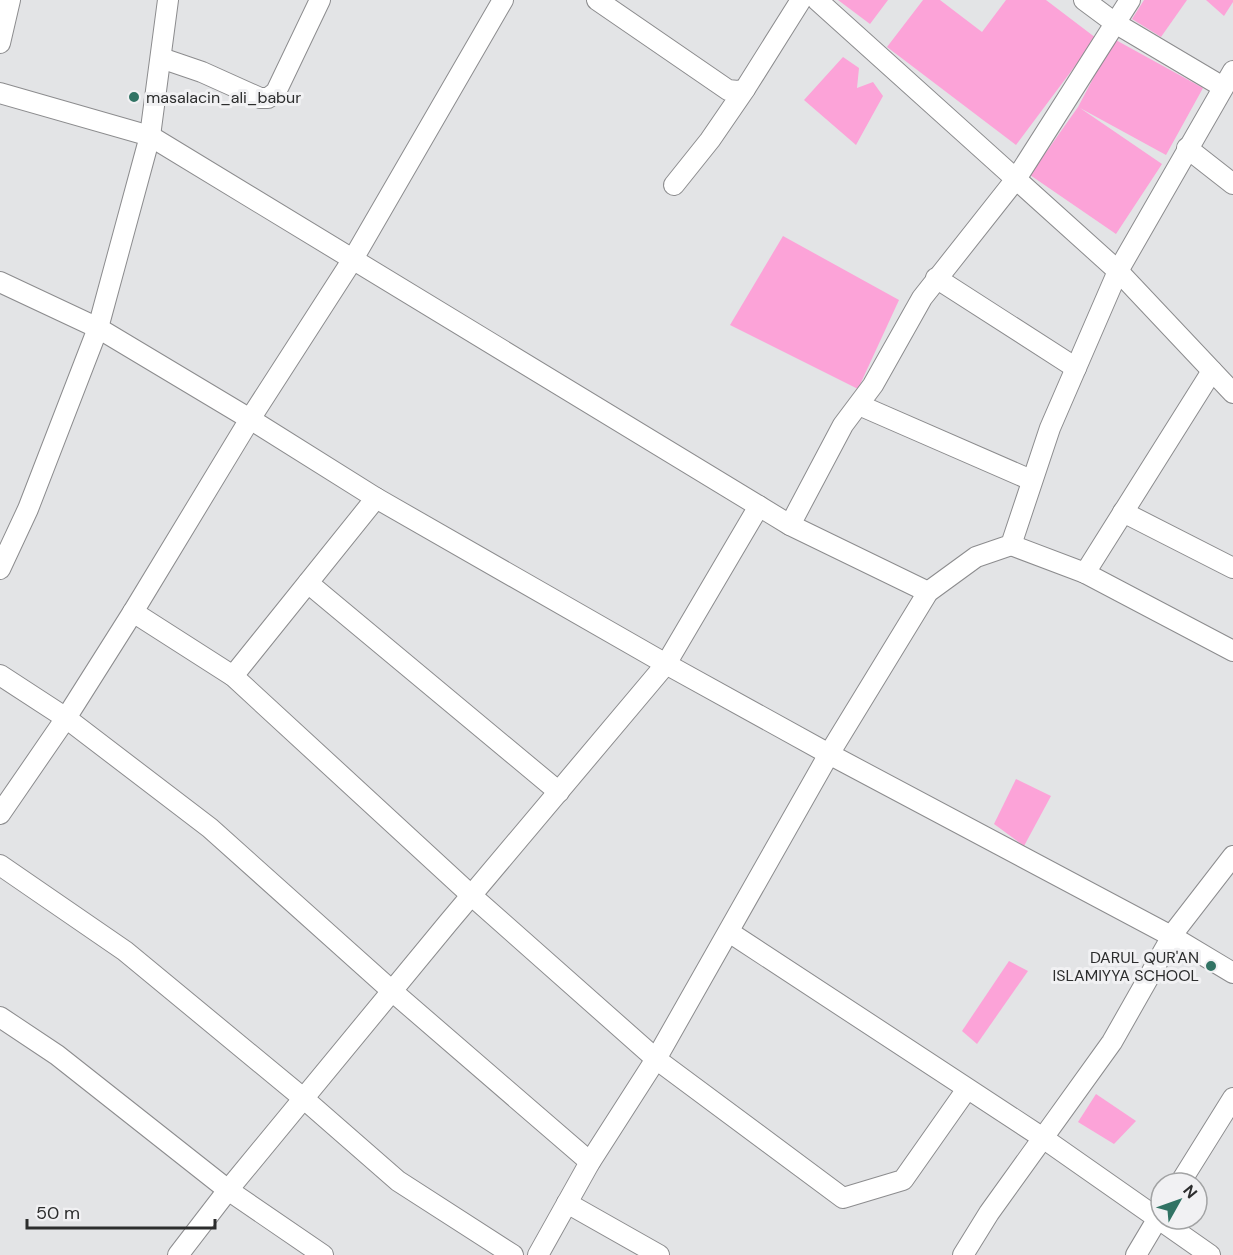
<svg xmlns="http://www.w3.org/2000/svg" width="1233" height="1255" font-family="'DM Sans',sans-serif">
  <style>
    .building { fill: #fca3d8 }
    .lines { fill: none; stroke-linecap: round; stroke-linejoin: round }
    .minor-casing { stroke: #8c8c8e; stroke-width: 22 }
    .minor { stroke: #fff; stroke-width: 20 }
    .poi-dot { fill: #317364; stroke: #f1f1f3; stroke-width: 2 }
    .labels { text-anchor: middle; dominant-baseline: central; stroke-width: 6; stroke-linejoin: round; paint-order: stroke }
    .poi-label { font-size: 16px; fill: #2c2d2d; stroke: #f1f1f3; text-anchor: start }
  </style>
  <rect width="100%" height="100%" fill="#e3e4e6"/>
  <g class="building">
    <path d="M838,0H888L870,24Z"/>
    <path d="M923,0H940L982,32L1006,0H1046L1096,38L1016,145L887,47Z"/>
    <path d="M1144,0H1187L1161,37L1132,19Z"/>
    <path d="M1206,0H1233V2L1224,16Z"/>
    <path d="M1114,39L1203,88L1166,155L1080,108L1162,164L1116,234L1030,175L1078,107Z"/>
    <path d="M843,57L859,68L857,88L873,82L883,96L856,145L804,100Z"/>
    <path d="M783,236L899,300L858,389L730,325Z"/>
    <path d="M1016,779L1051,796L1024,846L994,824Z"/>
    <path d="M1009,961L1028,971L977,1044L962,1031Z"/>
    <path d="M1096,1094L1136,1121L1114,1144L1078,1122Z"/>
  </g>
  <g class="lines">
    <defs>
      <g id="minor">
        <path d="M597,0L728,90L738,91L745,89L801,0"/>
        <path d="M817,0L1118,271L1233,393"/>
        <path d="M1084,0L1115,23L1223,87"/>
        <path d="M0,43L10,0"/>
        <path d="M161,58L202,72L260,98H268L276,92L320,0"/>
        <path d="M0,93L150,136L790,525L928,592"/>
        <path d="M1187,148L1233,184"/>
        <path d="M674,185L710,140L745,89"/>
        <path d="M936,278L1076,368"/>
        <path d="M0,282L98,328L250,419L376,498L666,664L829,754L1173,937L1233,973"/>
        <path d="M859,405L1031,480"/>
        <path d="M1123,512L1233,568"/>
        <path d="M790,525L843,425L873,385L922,298L1016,179L1130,0"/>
        <path d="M1011,545L1085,573L1233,651"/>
        <path d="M0,569L28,509L98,328L150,136L168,0"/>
        <path d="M1085,573L1212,371"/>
        <path d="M308,583L559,792"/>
        <path d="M133,612L233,676L472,896L656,1059L843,1198L903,1180L967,1089"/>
        <path d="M0,675L66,718L210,828L392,991L590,1162"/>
        <path d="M233,676L376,498"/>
        <path d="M0,814L66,718L133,612L250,419L353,259L503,0"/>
        <path d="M0,865L125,951L303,1098L398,1181L513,1255"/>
        <path d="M729,932L1043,1138L1210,1255"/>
        <path d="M0,1017L57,1055L228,1190L323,1255"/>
        <path d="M1180,1183L1233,1098"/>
        <path d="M567,1203L659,1255"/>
        <path d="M178,1255L228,1190L448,923L666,664L759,506"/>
        <path d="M538,1255L590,1162L656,1059L829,754L928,592L976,557L1011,545L1050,428L1118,271L1233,71"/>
        <path d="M963,1255L989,1213L1112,1042L1175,931L1233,856"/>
        <path d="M1136,1255L1161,1213"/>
      </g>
    </defs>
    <use href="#minor" class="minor-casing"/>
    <use href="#minor" class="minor"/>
  </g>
  <g class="poi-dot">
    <circle cx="134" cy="97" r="6"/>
    <circle cx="1211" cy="966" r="6"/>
  </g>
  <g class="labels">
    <g class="poi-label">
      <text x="146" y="97">masalacin_ali_babur</text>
      <text x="1199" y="957" text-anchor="end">DARUL QUR'AN<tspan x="1199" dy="18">ISLAMIYYA SCHOOL</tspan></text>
    </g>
  </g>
  <g transform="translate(1179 1201) rotate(50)"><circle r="28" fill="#f1f1f3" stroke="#a2a3a4" stroke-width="1.5"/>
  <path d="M0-4.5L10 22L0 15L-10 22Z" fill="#317364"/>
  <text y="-9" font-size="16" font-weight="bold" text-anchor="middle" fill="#2c2d2d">N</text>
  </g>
  <path d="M27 1219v9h188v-9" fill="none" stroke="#2c2d2d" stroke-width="3"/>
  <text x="36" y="1219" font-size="18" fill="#2c2d2d" stroke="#f1f1f3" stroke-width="4.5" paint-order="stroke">50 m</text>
</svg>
